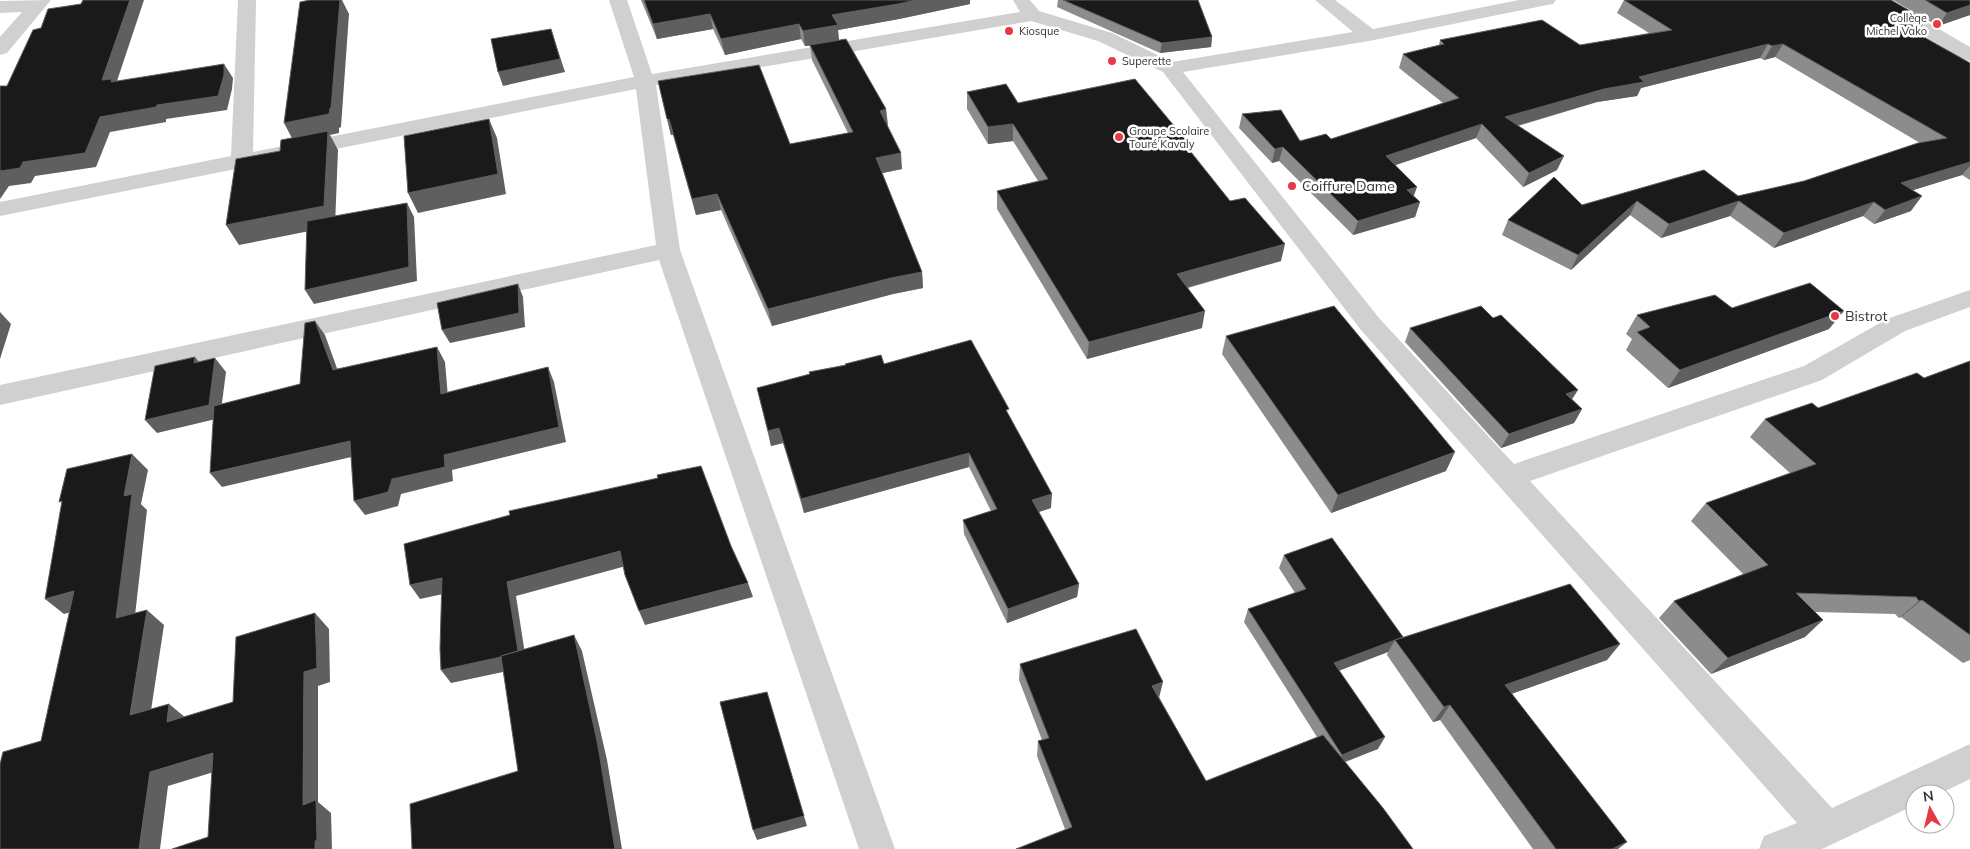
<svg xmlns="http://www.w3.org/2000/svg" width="1970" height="849" font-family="Mulish,sans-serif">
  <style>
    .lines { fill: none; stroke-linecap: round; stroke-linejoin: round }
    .minor { fill: #d0d0d0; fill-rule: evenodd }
    .wall { fill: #8c8c8c }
    .shaded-wall { fill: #5f5f5f }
    .building { fill: #1a1a1a; stroke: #5f5f5f }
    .poi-dot { fill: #e63946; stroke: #fff; stroke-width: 2 }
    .labels { text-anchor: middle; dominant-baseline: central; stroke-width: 5; stroke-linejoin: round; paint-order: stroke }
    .far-poi-label { font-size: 11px; fill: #333; stroke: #fff; text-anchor: start }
    .poi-label { font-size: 14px; fill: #333; stroke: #fff; text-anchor: start }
  </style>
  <rect width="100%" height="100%" fill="#fff"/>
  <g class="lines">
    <g class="minor">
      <path d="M51,0L7,53L0,55V37L22,12L0,13V1Z"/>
      <path d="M238,0H256L253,152L634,77L609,0H627L652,74L1020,12L1013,0H1030L1039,11L1112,33L1172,62L1353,32L1315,0H1335L1373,29L1519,0H1556L1553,4L1547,5L1369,41L1183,72L1379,318L1514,464L1804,366L1887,319L1970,290V307L1905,331L1822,380L1530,481L1832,808L1970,744V779L1939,794H1915V805L1822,849H1759L1764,836L1797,823L1361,330L1163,72L1098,41L1031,21L656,85L680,250L895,849H859L659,260L0,405V385L656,245L636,89L0,216V202L231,156Z"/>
      <path d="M1867,0H1889L1970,47V61L1963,59L1870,4Z"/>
    </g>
  </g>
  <g class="wall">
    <path d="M641,0H970V4L899,19L838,30L839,40L886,109L887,125L902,169L882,173L922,272L923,288L893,294L772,326L721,210L696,215L673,135H671L658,81L790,144L848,133L812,60L810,46H805L801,39L725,55L713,29L657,39Z"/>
    <path d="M1058,0H1198L1212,37L1211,47L1160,53L1057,7Z"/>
    <path d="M1624,0L1917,33L1970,63V180L1962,175L1913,190L1911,211L1874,224L1863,216L1774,248L1730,216L1661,238L1630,215L1571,270L1502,235L1508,220L1582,205L1704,170L1738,196L1804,181L1920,143L1775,57L1764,60L1760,58L1641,88L1637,96L1597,102L1518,126L1557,170L1523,187L1476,138L1395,165L1413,196L1420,202L1415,217L1353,235L1279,161L1272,163L1239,128L1242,114L1300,141L1331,139L1443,103L1399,68L1403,54L1439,45L1440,40L1580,45L1649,33L1617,13Z"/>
    <path d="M1893,0H1970V15L1938,26Z"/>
    <path d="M967,92L1018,103L1190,145L1189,149L1230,201L1281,261L1188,288L1202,328L1087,359L997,209V191L1038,181L1013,141L988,144L967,109Z"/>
    <path d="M1637,315L1829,329L1668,388L1626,350L1632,339L1626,334Z"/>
    <path d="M1410,328L1572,399L1582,409L1574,423L1501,448L1405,342Z"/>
    <path d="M1226,336L1446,471L1331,513L1222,354Z"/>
    <path d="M1970,361V660L1963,663L1901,617L1899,618L1895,614L1815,612L1805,637L1711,674L1659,618L1674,601L1743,574L1691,521L1706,503L1790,473L1750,437L1765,419L1818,408L1924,378Z"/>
    <path d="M884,364L1009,415L1051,508L1039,512L1079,584L1077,597L1007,623L964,534L963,520L991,511L969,467L804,513L783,443L771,446L757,388Z"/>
    <path d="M1284,555L1403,637L1620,644L1607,660L1511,694L1618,849H1533L1440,720L1433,722L1387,655L1388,652L1339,670L1378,749L1065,829L1037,756L1038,741L1042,740L1019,680L1020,664L1159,697L1206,781L1317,737L1244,622L1248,609L1295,593L1279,568Z"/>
  </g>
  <g class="shaded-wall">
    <path d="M130,0H144L116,84L102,80Z"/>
    <path d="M340,0H342L349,14L341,127L339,128V133L330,135L338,150L335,226L239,245L226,225L294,142L284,123Z"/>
    <path d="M916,0H970V4L899,19L838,30L839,41L805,46L803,31L832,15Z"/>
    <path d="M1970,5V15L1938,26L1947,13Z"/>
    <path d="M710,14L713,29L657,39L653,24Z"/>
    <path d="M1926,20L1916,34L1906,27Z"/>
    <path d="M799,24L801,39L725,55L721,39Z"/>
    <path d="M551,29L565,72L503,86L498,72Z"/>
    <path d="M1212,37L1211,47L1160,53L1162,43Z"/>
    <path d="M1768,44L1760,58L1641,88L1637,96L1597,102L1499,131L1505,117L1639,77Z"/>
    <path d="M1783,44L1775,57L1764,60L1772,46Z"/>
    <path d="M224,64L233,78L232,89L227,110L166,119V122L110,132L96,167L35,176L31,183L9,186L0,199V171L23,162L100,117L157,105Z"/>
    <path d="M886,109L888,125L881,127L880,111Z"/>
    <path d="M489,119L497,138L506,194L418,213L408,193Z"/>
    <path d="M667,119H669L673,135H671Z"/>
    <path d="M1013,124V141L988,144V127Z"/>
    <path d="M1482,124L1476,138L1381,170L1386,156Z"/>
    <path d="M1283,147L1279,161L1272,163L1275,149Z"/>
    <path d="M901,153L902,169L878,174L876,158Z"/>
    <path d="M1564,156L1557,170L1523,187L1529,173Z"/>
    <path d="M1970,162V166L1962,175L1891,197L1901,183Z"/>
    <path d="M1417,187L1412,201L1407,190Z"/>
    <path d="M717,194L721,210L696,215L692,199Z"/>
    <path d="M1922,196L1911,211L1874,224L1885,210Z"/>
    <path d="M1637,201L1630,215L1571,270L1578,255Z"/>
    <path d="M1739,201L1730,216L1661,238L1669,224Z"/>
    <path d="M1420,202L1415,217L1353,235L1358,221Z"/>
    <path d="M1874,202L1863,216L1774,248L1784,233Z"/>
    <path d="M407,203L414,217L417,281L314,304L305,290Z"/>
    <path d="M1285,244L1281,261L1174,291L1177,274Z"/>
    <path d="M922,272L923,288L893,294L772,326L768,309L891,278Z"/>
    <path d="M518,284L523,297L525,327L450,343L442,330Z"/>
    <path d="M1205,311L1202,328L1087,359L1089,342Z"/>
    <path d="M1844,311L1829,329L1668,388L1680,370Z"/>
    <path d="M0,312L11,324L0,359Z"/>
    <path d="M315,321L325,335L343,385L333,370Z"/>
    <path d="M437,347L445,362L449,409L441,394Z"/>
    <path d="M195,357L206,371L194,363Z"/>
    <path d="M215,358L226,372L220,418L157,433L145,420Z"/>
    <path d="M548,367L554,382L566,442L452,470L453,481L401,494L398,506L365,515L354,501L392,479L444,455Z"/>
    <path d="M1578,390L1569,404L1566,394Z"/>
    <path d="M1582,409L1574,423L1501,448L1509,434Z"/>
    <path d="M779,428L783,443L771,446L768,431Z"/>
    <path d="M350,441L360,455L222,487L210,473Z"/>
    <path d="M1455,452L1446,471L1331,513L1338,495Z"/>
    <path d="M969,453V467L804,513L801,499Z"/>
    <path d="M132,454L148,470L141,504L147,510L133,633L116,618L124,496Z"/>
    <path d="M1052,494L1051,508L1032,514V500Z"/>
    <path d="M620,551L626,566L516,596L527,667L451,683L441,670L507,582Z"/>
    <path d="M442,578L452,592L420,599L410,585Z"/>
    <path d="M748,583L753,597L645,625L639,611Z"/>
    <path d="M1079,584L1077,597L1007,623L1008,609Z"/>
    <path d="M74,591L92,606L64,614L45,599Z"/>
    <path d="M1922,600L1901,617L1899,618L1919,601Z"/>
    <path d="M147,610L164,625L148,730L130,715Z"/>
    <path d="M315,613L329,629L330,682L318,686V802L331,813L332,849H315V841L303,805L304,672Z"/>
    <path d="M1823,620L1805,637L1711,674L1728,658Z"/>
    <path d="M574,635L582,651L607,760L622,849H615Z"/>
    <path d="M1395,640L1388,652L1328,675L1334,663Z"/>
    <path d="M1620,644L1607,660L1494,700L1505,685Z"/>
    <path d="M1163,682L1159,698L1152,686Z"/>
    <path d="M169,704L186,718L167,722Z"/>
    <path d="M770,704L807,826L757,840L753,830Z"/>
    <path d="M1450,705L1440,720L1433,722L1444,707Z"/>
    <path d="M1385,737L1378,749L1335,766L1342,755Z"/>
    <path d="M213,753L230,767L168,786L160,849H139L150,772Z"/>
    <path d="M1627,842L1618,849H1612Z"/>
  </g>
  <g class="building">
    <path d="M83,0H130L102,80L112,79L111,82L224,64V75L218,96L157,105L156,107L100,117L85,153L23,162L20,168L0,171V86H7L33,30L41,28L48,9L81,4Z"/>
    <path d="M310,0H340L331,108H330L329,114L284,123L300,2Z"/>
    <path d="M644,0H916L898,4L832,15L838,25L803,31L799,24L721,39L710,14L653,24Z"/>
    <path d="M1063,0H1198L1212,37L1162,43Z"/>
    <path d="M1624,0H1891L1926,20L1906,27L1970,63V162L1901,183L1922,196L1885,210L1874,202L1784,233L1739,201L1669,224L1637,201L1578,255L1508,220L1554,177L1582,205L1704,170L1738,196L1804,181L1918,143L1947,138L1783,44L1772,46L1768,44L1639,77L1644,82L1604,89L1505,117L1564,156L1529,173L1482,124L1386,156L1417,187L1407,190L1420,202L1358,221L1283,147L1275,149L1242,114L1281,110L1300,141L1326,134L1331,139L1459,98L1403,54L1444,44L1440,40L1542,20L1580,45L1672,30Z"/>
    <path d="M1925,0H1970V5L1947,13Z"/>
    <path d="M551,29L560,59L498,72L491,39Z"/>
    <path d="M846,39L886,109L880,111L901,153L876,158L922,272L891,278L768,309L717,194L692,199L669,119H667L658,81L759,65L790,144L853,132L810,45Z"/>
    <path d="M1135,79L1190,145L1186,146L1230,201L1245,198L1285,244L1177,274L1205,311L1089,342L997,191L1048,179L1013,124L988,127L967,92L1006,84L1018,103Z"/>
    <path d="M489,119L498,174L408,193L404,136Z"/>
    <path d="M328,131L324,206L226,225L236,159L280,151L281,140Z"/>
    <path d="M407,203L409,267L305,290L307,221Z"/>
    <path d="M1810,283L1844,311L1680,370L1637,332L1650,327L1637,315L1715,295L1732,308Z"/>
    <path d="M518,284L519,313L442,330L437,303Z"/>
    <path d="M1334,306L1455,452L1338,495L1226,336Z"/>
    <path d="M1481,306L1493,318L1501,315L1578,390L1566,394L1582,409L1509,434L1410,328Z"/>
    <path d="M315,321L333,370L437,347L441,394L548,367L559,427L444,455L445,467L392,479L388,492L354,501L350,441L210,473L214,406L300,384L305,323Z"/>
    <path d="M971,340L1009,409L1006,410L1052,494L1032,500L1079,584L1008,609L963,520L997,509L969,453L801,499L779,428L768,431L757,388L810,374L809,372L846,365L845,364L881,355L884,364Z"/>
    <path d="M195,357L194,363L215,358L209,405L145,420L155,366Z"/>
    <path d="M1970,361V635L1922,600L1919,601L1916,597L1796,593L1823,620L1728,658L1674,601L1768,565L1706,503L1816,464L1765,419L1812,403L1818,408L1917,373L1924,378Z"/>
    <path d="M132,454L124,496L132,494L116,618L147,610L130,715L169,704L167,722L233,702L236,637L315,613L317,668L304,672L303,805L316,800L317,840L315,841V849H172L208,837L213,753L150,772L139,849H0V764L3,752L41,741L74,591L45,599L62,501L59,502L67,469Z"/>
    <path d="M701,466L731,546L748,583L639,611L625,575L620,551L507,582L518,651L501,656V657L441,670L440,649L442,578L410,585L404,544L510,515L509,511L658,478L657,475Z"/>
    <path d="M1332,538L1403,637L1334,663L1385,737L1342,755L1248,609L1306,589L1284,555Z"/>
    <path d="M1570,584L1620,644L1505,685L1627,842L1612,849H1556L1450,705L1444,707L1395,640Z"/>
    <path d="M1136,629L1163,682L1152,686L1206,781L1323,735L1383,808L1413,849H1016L1072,827L1038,741L1049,738L1020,664Z"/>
    <path d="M574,635L598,746L615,849H412L410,804L518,771L501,656Z"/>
    <path d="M767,692L804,816L753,830L720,702Z"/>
  </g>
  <g class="poi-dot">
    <circle cx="1937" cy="24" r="5"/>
    <circle cx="1009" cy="31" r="5"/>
    <circle cx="1112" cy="61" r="5"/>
    <circle cx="1119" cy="137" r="5"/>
    <circle cx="1292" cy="186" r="5"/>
    <circle cx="1835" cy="316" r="5"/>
  </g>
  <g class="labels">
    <g class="far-poi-label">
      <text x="1927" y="18" text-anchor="end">Collège<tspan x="1927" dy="13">Michel Vako</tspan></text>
      <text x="1019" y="31">Kiosque</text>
      <text x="1122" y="61">Superette</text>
      <text x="1129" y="131">Groupe Scolaire<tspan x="1129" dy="13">Touré Kavaly</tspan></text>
    </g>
    <g class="poi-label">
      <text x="1302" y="186">Coiffure Dame</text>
      <text x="1845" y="316">Bistrot</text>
    </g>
  </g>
  <g transform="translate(1930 809) rotate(352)"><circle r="24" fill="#ffffff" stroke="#adadad"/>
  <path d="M0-4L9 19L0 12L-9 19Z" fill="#e63946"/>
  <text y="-8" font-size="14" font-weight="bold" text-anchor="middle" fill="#333333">N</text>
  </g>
</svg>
